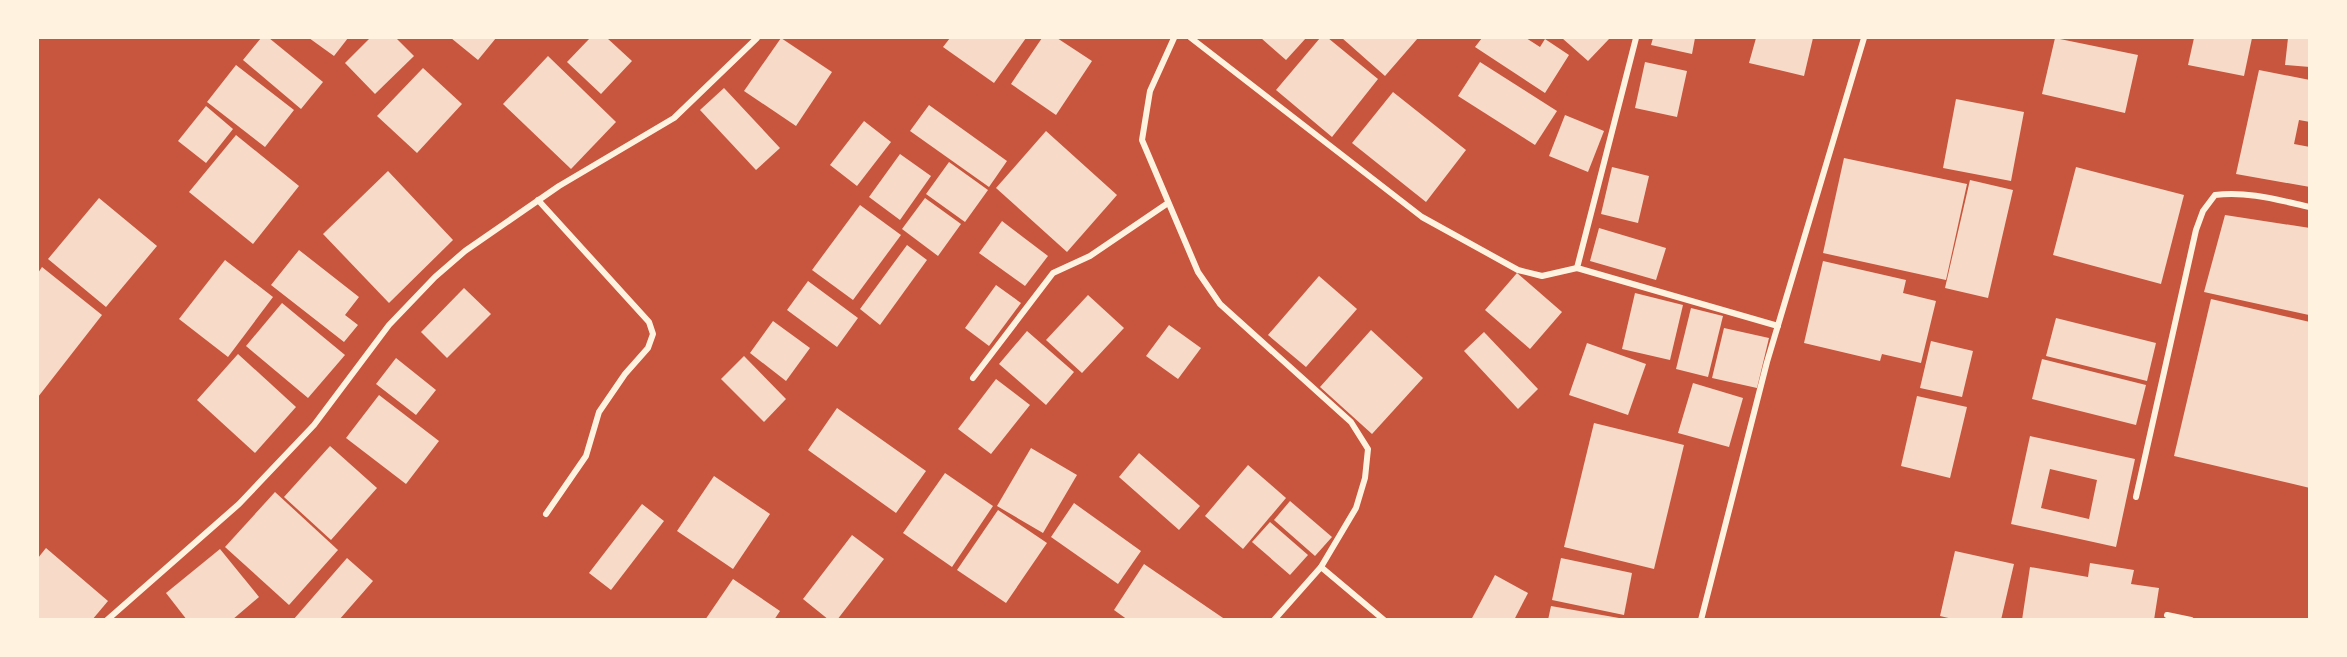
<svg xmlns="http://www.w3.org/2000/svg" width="2347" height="657" font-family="Rubik,sans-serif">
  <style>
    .building { fill: #f7dbc8; fill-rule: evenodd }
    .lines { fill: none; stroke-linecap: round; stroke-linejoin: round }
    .minor { stroke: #fff3e0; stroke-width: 6 }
  </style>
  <rect width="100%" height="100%" fill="#c8553d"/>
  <g class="building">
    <path d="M261,38H269L323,82L301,109L243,60Z"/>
    <path d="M309,38H348L334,56Z"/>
    <path d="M370,38H396L414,56L375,94L345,63Z"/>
    <path d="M451,38H496L478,60Z"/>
    <path d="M590,38H607L632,61L601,94L567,62Z"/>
    <path d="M781,38L832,72L796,126L744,91Z"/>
    <path d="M950,38H1026L994,83L943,47Z"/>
    <path d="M1042,38H1057L1092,61L1056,115L1011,84Z"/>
    <path d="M1261,38H1306L1286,60Z"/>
    <path d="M1320,38H1328L1378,79L1332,137L1276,90Z"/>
    <path d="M1342,38H1418L1385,76Z"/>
    <path d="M1482,38H1526L1540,47L1545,39L1569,55L1545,93L1475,47Z"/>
    <path d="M1562,38H1610L1588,61Z"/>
    <path d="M1653,38H1695L1692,54L1651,45Z"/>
    <path d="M1756,38H1813L1804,76L1749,63Z"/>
    <path d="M2055,38L2138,55L2125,113L2042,94Z"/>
    <path d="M2194,38H2252L2244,76L2188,65Z"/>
    <path d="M2288,38H2310V67L2285,65Z"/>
    <path d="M548,56L616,122L571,169L503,104Z"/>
    <path d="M1480,62L1557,111L1535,145L1458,96Z"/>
    <path d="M1645,62L1687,71L1677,117L1635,108Z"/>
    <path d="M236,65L294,110L265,147L207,102Z"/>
    <path d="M423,68L462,104L417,153L377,116Z"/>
    <path d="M2259,70L2310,80V122L2299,120L2294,144L2310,147V187L2236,174Z"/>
    <path d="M724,88L780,148L756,170L700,110Z"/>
    <path d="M1393,92L1466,150L1426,202L1352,143Z"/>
    <path d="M1956,99L2024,112L2011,181L1943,168Z"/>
    <path d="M929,105L1007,161L989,187L910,131Z"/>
    <path d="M206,106L233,129L206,163L178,141Z"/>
    <path d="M1565,115L1604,131L1588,172L1549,156Z"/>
    <path d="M864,121L891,142L857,186L830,165Z"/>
    <path d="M1046,131L1117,195L1067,252L996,188Z"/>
    <path d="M236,135L299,186L253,244L189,192Z"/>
    <path d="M900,154L931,176L900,220L869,197Z"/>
    <path d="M1844,158L1967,184L1946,280L1823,253Z"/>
    <path d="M949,162L988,190L965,222L926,194Z"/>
    <path d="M1612,167L1649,176L1638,223L1601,214Z"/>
    <path d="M2076,167L2184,195L2161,284L2053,255Z"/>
    <path d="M388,171L453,240L389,303L323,234Z"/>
    <path d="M1970,180L2013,190L1988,298L1945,288Z"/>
    <path d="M99,198L157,246L106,307L48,259Z"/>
    <path d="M925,198L961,224L938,256L902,229Z"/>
    <path d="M860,205L901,235L853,300L812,270Z"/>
    <path d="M2225,215L2310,228L2309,315L2204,292Z"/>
    <path d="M1002,221L1048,256L1025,286L979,253Z"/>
    <path d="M1599,228L1666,248L1656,280L1590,261Z"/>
    <path d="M907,245L927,260L880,325L860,309Z"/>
    <path d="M299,250L359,297L345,315L358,325L344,342L271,285Z"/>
    <path d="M225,260L273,297L228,357L179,319Z"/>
    <path d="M1823,261L1906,280L1903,293L1936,301L1921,363L1882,354L1880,361L1804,343Z"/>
    <path d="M42,267L102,315L38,397V273Z"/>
    <path d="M1517,273L1562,312L1530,349L1485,310Z"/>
    <path d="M1319,276L1357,309L1306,367L1268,335Z"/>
    <path d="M808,281L858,318L837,347L787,310Z"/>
    <path d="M996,285L1021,303L989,346L965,328Z"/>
    <path d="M464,288L491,314L447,358L421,332Z"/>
    <path d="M1635,293L1683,305L1670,360L1622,349Z"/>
    <path d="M1088,295L1124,328L1082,373L1046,340Z"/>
    <path d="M2211,299L2310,322V488L2174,456Z"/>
    <path d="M282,303L345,355L308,398L246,346Z"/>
    <path d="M1691,308L1723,316L1708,377L1676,369Z"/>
    <path d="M2056,318L2156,343L2147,381L2046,356Z"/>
    <path d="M773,321L810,348L786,381L750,353Z"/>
    <path d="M1169,325L1201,348L1178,379L1146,356Z"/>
    <path d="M1724,328L1769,338L1757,388L1712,378Z"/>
    <path d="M1371,330L1423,378L1372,434L1320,387Z"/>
    <path d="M1027,331L1074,372L1046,405L999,364Z"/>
    <path d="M1484,332L1538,389L1518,409L1464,351Z"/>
    <path d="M1931,341L1973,351L1962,397L1920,388Z"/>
    <path d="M1587,343L1646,364L1628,415L1569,395Z"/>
    <path d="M238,354L296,407L255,453L197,400Z"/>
    <path d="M744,356L786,399L764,422L721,379Z"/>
    <path d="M396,358L436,390L416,415L376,384Z"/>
    <path d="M2042,359L2146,385L2136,425L2032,399Z"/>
    <path d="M996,379L1030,405L991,454L958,429Z"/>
    <path d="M1693,383L1743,398L1729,447L1678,433Z"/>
    <path d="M379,395L439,441L406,484L346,438Z"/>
    <path d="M1917,396L1967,407L1950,478L1901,466Z"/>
    <path d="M837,408L926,471L896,513L808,450Z"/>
    <path d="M1594,423L1684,445L1654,569L1564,547Z"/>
    <path d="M2030,436L2135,459L2116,547L2011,524ZM2050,469L2097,480L2089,519L2041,508Z"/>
    <path d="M330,446L377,488L331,540L284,497Z"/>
    <path d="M1031,448L1077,475L1043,533L997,506Z"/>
    <path d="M1139,453L1200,506L1179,530L1119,477Z"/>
    <path d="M1248,465L1286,498L1243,549L1205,516Z"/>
    <path d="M945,473L993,506L952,567L903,533Z"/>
    <path d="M714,476L770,514L733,569L677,531Z"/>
    <path d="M275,492L338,550L289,605L225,547Z"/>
    <path d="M1290,501L1332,537L1315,556L1274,520Z"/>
    <path d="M1074,503L1141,551L1118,584L1051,537Z"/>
    <path d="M642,504L664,521L611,590L589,573Z"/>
    <path d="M998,510L1047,543L1006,603L957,570Z"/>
    <path d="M1270,522L1308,555L1290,575L1252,542Z"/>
    <path d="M852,535L884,559L837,620H829L803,599Z"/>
    <path d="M46,548L108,601L92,620H38V558Z"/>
    <path d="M220,549L259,597L232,620H187L166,593Z"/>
    <path d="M1955,551L2014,564L2001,620H1957L1940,616Z"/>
    <path d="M347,558L373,581L339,620H293Z"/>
    <path d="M1561,558L1632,573L1624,615L1552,600Z"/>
    <path d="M2090,563L2134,570L2131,584L2159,588L2154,620H2022L2030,567L2088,577Z"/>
    <path d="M1144,564L1226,620H1128L1114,610Z"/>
    <path d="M1495,575L1528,593L1514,620H1471Z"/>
    <path d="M733,579L780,611L774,620H705Z"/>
    <path d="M1551,606L1619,618V620H1548Z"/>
  </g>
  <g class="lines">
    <g class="minor">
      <path d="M1174,38L1150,91L1142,140L1198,272L1220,304L1351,422L1368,449L1365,478L1356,508L1321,567"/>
      <path d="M1191,38L1422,217L1518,270L1542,276L1577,268"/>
      <path d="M1636,38L1577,268L1778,326"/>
      <path d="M538,200L649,322L653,334L648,348L625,374L599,412L586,456L546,514"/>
      <path d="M973,378L1053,273L1090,256L1168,203"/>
      <path d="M2136,497L2196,230L2203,211L2215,195C2248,191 2278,200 2310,207"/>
      <path d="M2167,615L2191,620"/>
      <path d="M107,620L239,504L314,425L389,325L435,277L465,251L559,186L674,118L757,38"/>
      <path d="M1274,620L1321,567L1384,620"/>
      <path d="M1701,620L1767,362L1864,38"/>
    </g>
  </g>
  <rect width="2347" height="657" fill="none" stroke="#fff3e0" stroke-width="78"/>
</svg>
